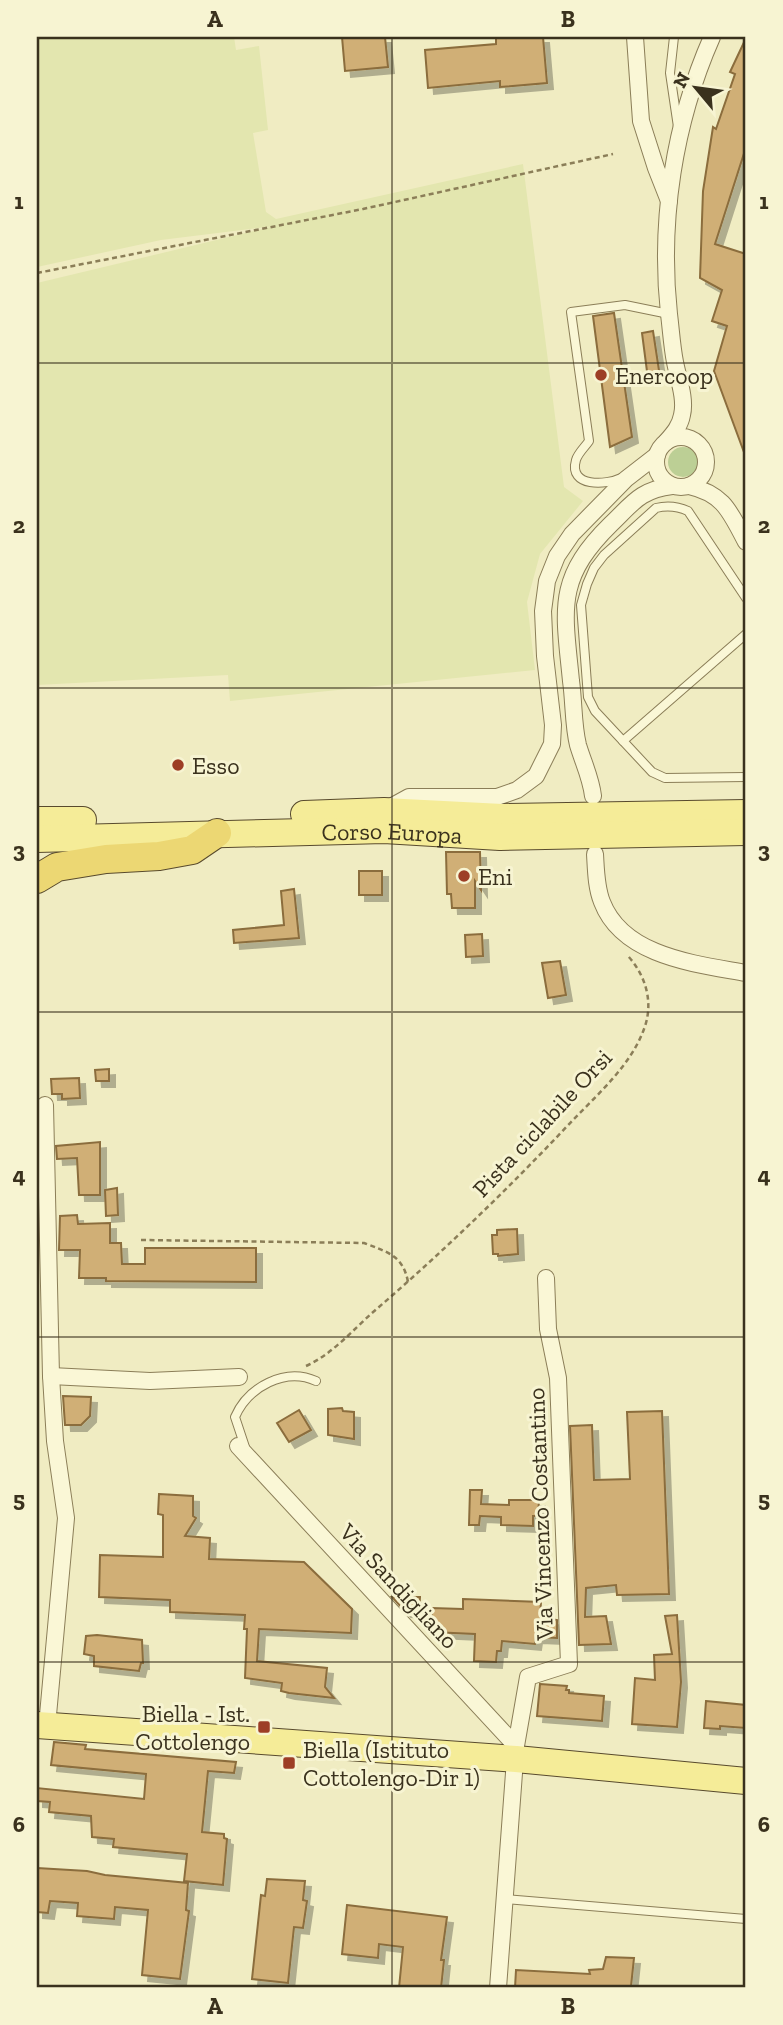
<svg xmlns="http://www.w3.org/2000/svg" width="783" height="2025" font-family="'Zilla Slab',serif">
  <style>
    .farmland { fill: #e3e6af }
    .green { fill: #bccf95 }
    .building { fill: #d0af76; stroke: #8b6d3d; stroke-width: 2; filter: url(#shadow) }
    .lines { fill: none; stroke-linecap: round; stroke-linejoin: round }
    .service-casing { stroke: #8b7e58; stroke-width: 10 }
    .minor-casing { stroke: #8b7e58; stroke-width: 18 }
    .primary-casing { stroke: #584a2d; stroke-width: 28 }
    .trunk-casing { stroke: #584a2d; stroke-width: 30 }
    .path { stroke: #8b7e58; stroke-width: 2.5; stroke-dasharray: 5 3.5; stroke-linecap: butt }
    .service { stroke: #faf7d6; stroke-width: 8 }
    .minor { stroke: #faf7d6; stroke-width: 16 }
    .primary { stroke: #f5ec98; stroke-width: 26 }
    .trunk { stroke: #ecd773; stroke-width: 28 }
    .grid { fill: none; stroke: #3a311d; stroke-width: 2; stroke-opacity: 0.55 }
    .poi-dot { fill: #9d3e25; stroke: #f7f4d2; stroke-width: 2.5 }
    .labels { text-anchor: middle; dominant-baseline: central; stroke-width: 6; stroke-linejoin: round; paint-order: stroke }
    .poi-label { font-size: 24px; fill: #3a311d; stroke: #f7f4d2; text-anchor: start }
    .street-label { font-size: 24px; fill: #3a311d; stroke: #f7f4d2 }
    .neatline { fill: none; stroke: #3a311d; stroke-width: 2.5 }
    .grid-label { font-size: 23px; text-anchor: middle; font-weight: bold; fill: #3a311d }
  </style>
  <defs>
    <filter id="shadow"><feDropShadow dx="6" dy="6" stdDeviation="0" flood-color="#0004"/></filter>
  </defs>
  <rect width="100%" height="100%" fill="#f0ecc2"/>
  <path class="farmland" d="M37,37H234L236,50L259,46L268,130L253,133L266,212L276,219L523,164L564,487L583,501L540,554L527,602L535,670L230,701L228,675L37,685V283L275,226L161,240L37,267Z"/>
  <circle class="green" cx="683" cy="462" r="15"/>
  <g class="building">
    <path d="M342,37H385L388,67L345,71Z"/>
    <path d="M503,37H543L547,83L500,87V81L428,88L425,50L496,44V38Z"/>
    <path d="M746,38V147L715,244L746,254L745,455L714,371L727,326L712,321L722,290L700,278L703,191L713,127L716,129L735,74L730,72Z"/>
    <path d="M614,313L632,437L610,447L593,316Z"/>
    <path d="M653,331L660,377L648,379L642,333Z"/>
    <path d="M446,852H480L481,890L475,881V908H452L451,894H447Z"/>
    <rect x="359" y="871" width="23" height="24"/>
    <path d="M294,889L299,938L234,943L233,930L284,925L281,891Z"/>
    <path d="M482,934L483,956L466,957L465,935Z"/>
    <path d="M560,961L566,995L548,998L542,963Z"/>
    <path d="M109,1069V1081H96L95,1070Z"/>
    <path d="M79,1078L80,1098L62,1099V1094H52L51,1079Z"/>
    <path d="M100,1142V1195H79L77,1158L57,1159L56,1146Z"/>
    <path d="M117,1188L118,1215L106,1216L105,1190Z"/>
    <path d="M77,1215L78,1224L110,1223V1243H121L122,1264H145V1248H256V1282L106,1281V1278H79L80,1250H59L60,1216Z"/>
    <path d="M517,1229L518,1254L498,1256V1254H493L492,1235H497V1230Z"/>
    <path d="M63,1396L91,1397L90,1416L81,1425H65Z"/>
    <path d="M342,1408L343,1411L354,1412V1439L328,1435V1409Z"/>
    <path d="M299,1410L311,1430L289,1442L277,1423Z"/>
    <path d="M662,1411L669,1594L617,1595L616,1585L586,1588L585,1617L606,1616L611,1644L579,1645L570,1426L592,1425L594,1480L630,1479L627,1412Z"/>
    <path d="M470,1490H482L481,1504L509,1505V1500H539L538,1516H533V1526L501,1525V1517L480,1516L479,1525H469Z"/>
    <path d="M159,1494L193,1496V1516L196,1518L185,1536L210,1538L209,1559L304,1562L352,1609L351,1633L259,1629L257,1661L327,1668L325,1687L334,1698L289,1693L281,1691L282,1683L245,1678L247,1629H244L245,1615L170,1612V1600L99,1597L100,1555L163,1557V1515L158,1514Z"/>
    <path d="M392,1597H420L419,1612L405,1611Z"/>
    <path d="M463,1599L541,1602L540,1617L557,1620V1638L536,1637L535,1644L502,1641L501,1651H497L496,1662L474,1661L475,1634L431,1632L432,1608L463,1609Z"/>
    <path d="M677,1615L681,1682L677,1727L632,1724L635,1678L655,1680L654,1655L672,1654L665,1616Z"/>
    <path d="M97,1635L142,1640L143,1663H141L139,1671L94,1666V1656L84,1654L86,1636Z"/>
    <path d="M540,1684L567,1686L566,1690H569V1693L604,1696L602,1721L537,1716Z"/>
    <path d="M706,1701L746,1705V1728L720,1726V1729L704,1728Z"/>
    <path d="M54,1742L86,1745L85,1749L236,1762L234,1773L208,1771L202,1832L224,1834V1838L227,1839L223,1885L184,1881L187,1854L113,1847L114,1839L92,1837L91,1816L49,1812L50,1802L37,1801V1788L144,1799L146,1774L51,1765Z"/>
    <path d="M37,1868L87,1871L105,1875L188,1883L186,1910L189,1911L180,1979L142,1975L148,1910L115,1907L114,1919L77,1916L78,1903L50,1901L48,1913L37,1912Z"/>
    <path d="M267,1879L305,1881L303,1900L307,1901L303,1928L294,1927L288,1983L252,1979L261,1895L265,1896Z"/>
    <path d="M347,1905L447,1917L441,1960H444L441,1988H399L403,1947L379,1944L378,1958L342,1954Z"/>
    <path d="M606,1957L634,1958L631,1986H621V1988H515L516,1970L590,1974L589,1970L603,1969Z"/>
  </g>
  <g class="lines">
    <defs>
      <g id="service">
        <path d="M674,37L670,73L678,127"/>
        <path d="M621,478C607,485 568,488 576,460C578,453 585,447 589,441L571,312L625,305L669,314"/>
        <path d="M746,598L688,511C677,506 668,505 656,508L604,555L594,568L587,584L581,605L588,697L595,711L652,772L665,778L746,777"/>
        <path d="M623,741L746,634"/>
        <path d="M245,1447L235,1417C248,1387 285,1367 316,1381"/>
        <path d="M506,1899L746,1919"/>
      </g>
      <g id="minor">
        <path d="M635,37L641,121L656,168L669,201"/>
        <circle cx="681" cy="462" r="25"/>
        <path d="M666,442C674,433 680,426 682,415C686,399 678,378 675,362C672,347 671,330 669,314C659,221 674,123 712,37"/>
        <path d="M689,486C724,494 730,512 746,542"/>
        <path d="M593,796C591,778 583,762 578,745C573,725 574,702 571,681C564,609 555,579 611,524C633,503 640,490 672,486"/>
        <path d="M389,808L409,797H497L517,790L536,776L552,744L553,725L545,656L543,611L547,581L557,556L572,534L626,479L657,455"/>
        <path d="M595,854C596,870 596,887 602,902C623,957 697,964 746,973"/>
        <path d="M45,1105L51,1376L55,1441L66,1518L47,1726"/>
        <path d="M51,1376L150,1381L239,1377"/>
        <path d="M238,1446L516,1746"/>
        <path d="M498,1988L516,1746L528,1677L569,1664L558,1378L548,1329L546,1278"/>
      </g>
      <g id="primary">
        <path d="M304,814L384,811L502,817L746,813"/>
        <path d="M37,820H83"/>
        <path id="s1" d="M37,839L384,830L500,837L746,832"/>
        <path d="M37,1725L516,1759L746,1781"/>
      </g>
      <path id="trunk" d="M37,879L57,867L106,859L159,856L192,850L217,833"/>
    </defs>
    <use href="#service" class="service-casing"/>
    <use href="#minor" class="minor-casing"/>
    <use href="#primary" class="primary-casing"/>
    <use href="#trunk" class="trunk-casing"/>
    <g class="path">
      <path d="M37,273L363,209L613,154"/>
      <path d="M141,1240L364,1243C387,1252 403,1255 408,1282"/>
      <path d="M306,1366C331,1355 352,1331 372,1313C443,1252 509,1188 572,1121C598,1094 631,1065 644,1029C654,1003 646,975 627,955"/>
    </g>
    <use href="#service" class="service"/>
    <use href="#minor" class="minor"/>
    <use href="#primary" class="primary"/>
    <use href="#trunk" class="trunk"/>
  </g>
  <path class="grid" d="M392,37V1988M37,363H746M37,688H746M37,1012H746M37,1337H746M37,1662H746"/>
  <g class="poi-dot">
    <circle cx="601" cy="375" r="7"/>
    <circle cx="178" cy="765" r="7"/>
    <circle cx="464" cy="876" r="7"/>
    <rect x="257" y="1720" width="14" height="14" rx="3.5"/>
    <rect x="282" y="1756" width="14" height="14" rx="3.5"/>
  </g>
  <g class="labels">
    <g class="poi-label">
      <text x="615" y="375">Enercoop</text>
      <text x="192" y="765">Esso</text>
      <text x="478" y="876">Eni</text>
      <text x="250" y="1713" text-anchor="end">Biella - Ist.<tspan x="250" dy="28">Cottolengo</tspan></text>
      <text x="303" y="1749">Biella (Istituto<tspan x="303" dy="28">Cottolengo-Dir 1)</tspan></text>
    </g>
    <g class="street-label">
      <text stroke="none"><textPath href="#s1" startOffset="355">Corso Europa</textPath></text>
      <text transform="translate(542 1123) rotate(-47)">Pista ciclabile Orsi</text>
      <text transform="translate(540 1514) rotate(-92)">Via Vincenzo Costantino</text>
      <text transform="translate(399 1586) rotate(47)">Via Sandigliano</text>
    </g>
  </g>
  <rect width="783" height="2025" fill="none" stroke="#f7f4d2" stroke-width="77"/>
  <g transform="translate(696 88) rotate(299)" stroke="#f7f4d2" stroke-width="5" paint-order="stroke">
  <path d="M0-5L12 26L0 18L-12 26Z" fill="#3a311d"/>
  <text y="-10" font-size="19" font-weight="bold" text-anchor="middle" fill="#3a311d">N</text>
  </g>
  <rect x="38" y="38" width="706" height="1948" class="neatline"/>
  <g class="grid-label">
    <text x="215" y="27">A</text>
    <text x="568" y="27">B</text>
    <text x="19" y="209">1</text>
    <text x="764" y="209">1</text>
    <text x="19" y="533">2</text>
    <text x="764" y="533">2</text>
    <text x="19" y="858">3</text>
    <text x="764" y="858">3</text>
    <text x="19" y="1183">4</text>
    <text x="764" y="1183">4</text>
    <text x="19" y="1507">5</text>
    <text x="764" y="1507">5</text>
    <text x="19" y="1832">6</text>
    <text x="764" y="1832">6</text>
    <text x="215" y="2014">A</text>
    <text x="568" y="2014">B</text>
  </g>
</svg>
